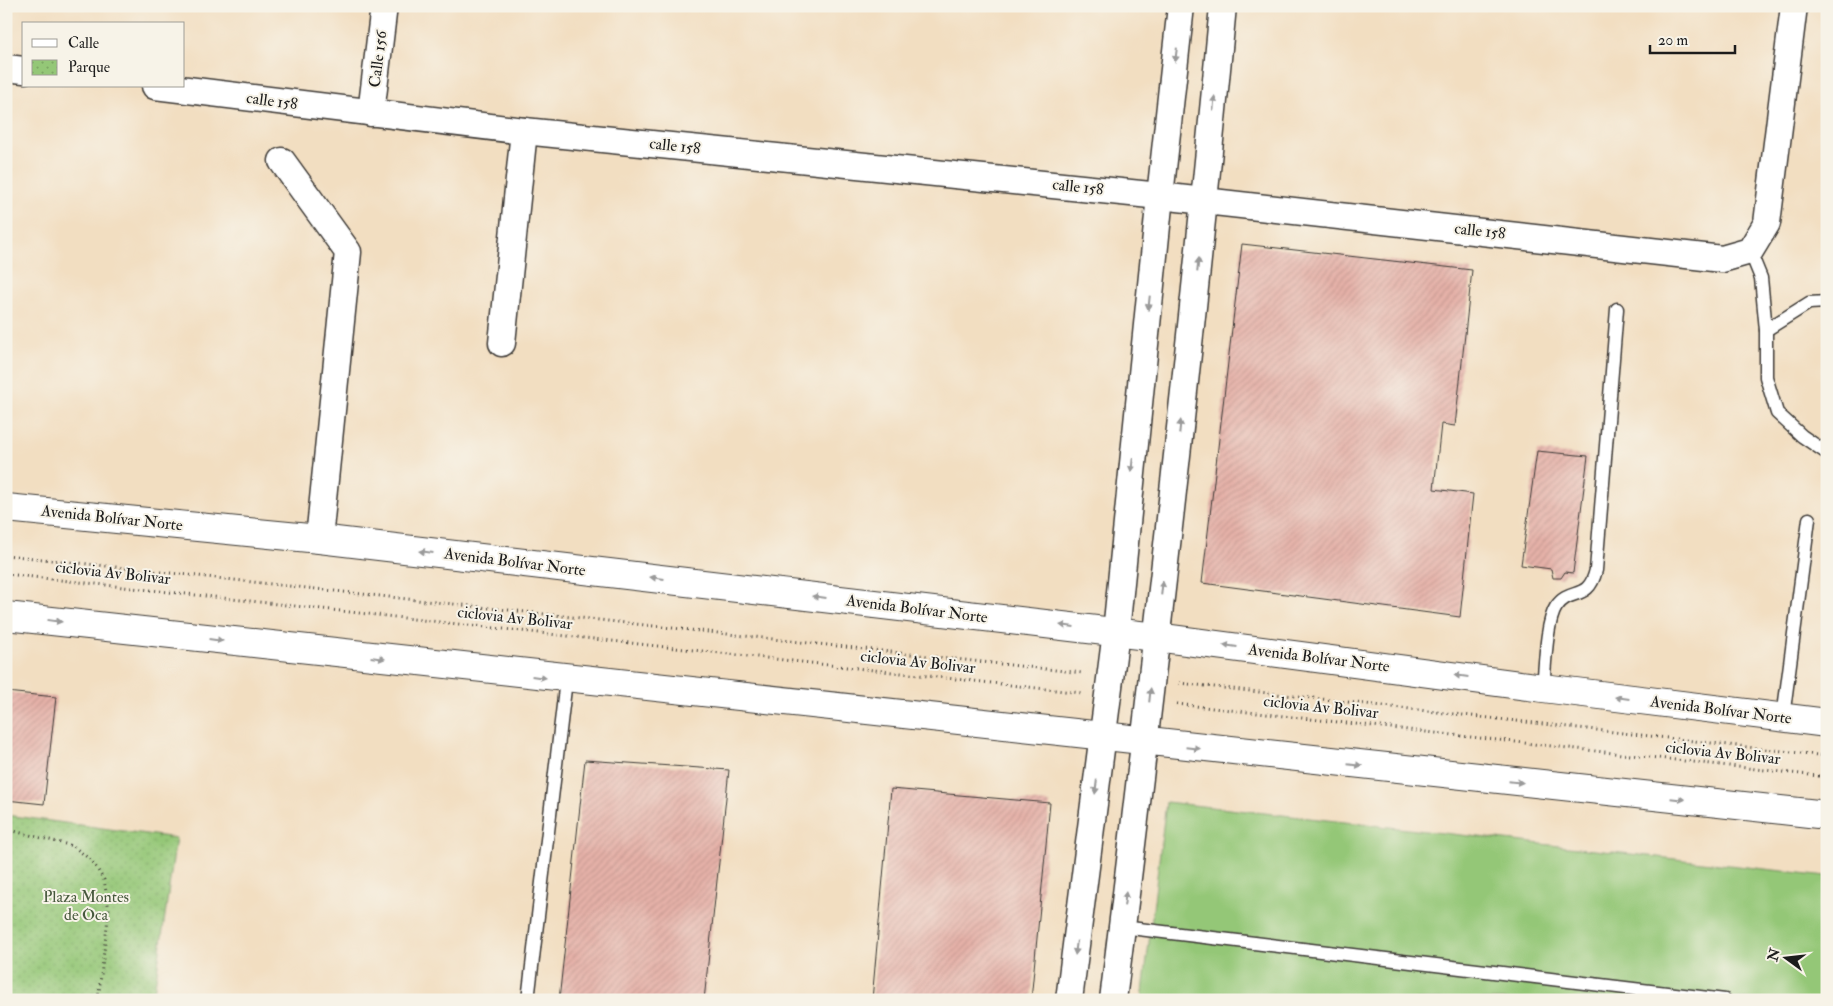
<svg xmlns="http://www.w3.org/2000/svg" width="1833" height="1006" font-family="'IM FELL Double Pica',serif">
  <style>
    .park { fill: url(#park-dots); stroke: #58724a }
    .garden { fill: #94c777; stroke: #58724a }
    .building { fill: url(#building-hatch) }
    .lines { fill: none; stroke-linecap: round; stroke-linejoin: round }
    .lane-casing { stroke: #3c3935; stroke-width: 15 }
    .street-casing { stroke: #3c3935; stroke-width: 29 }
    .secondary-casing { stroke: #3c3935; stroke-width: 30 }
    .path { stroke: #3c3935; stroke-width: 3; stroke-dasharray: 1 4; stroke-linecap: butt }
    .lane { stroke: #fff; stroke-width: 12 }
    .street { stroke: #fff; stroke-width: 26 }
    .secondary { stroke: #fff; stroke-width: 28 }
    .oneway { fill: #999 }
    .labels { text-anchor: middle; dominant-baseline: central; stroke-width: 4; stroke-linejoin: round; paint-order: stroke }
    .street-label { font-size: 16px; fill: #1c1c1c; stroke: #f7f3e8 }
    .park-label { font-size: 16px; fill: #46583c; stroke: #f7f3e8 }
  </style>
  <defs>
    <pattern id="park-dots" width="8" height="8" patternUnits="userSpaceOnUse" patternTransform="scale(1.25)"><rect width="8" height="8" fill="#94c777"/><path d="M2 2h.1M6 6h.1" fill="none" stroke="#7faa66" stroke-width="1.8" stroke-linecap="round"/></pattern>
    <pattern id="building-hatch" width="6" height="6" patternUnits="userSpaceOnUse" patternTransform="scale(1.25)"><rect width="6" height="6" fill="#e5b1a8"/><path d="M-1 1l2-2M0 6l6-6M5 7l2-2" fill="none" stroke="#c49890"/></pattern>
  </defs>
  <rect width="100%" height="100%" fill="#f7f3e8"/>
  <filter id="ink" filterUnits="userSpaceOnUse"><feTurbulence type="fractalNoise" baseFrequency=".02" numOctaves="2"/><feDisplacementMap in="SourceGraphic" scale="10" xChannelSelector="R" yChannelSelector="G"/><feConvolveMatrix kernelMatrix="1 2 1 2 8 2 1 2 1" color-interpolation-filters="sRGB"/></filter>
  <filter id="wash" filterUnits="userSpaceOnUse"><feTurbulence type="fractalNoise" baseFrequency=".0096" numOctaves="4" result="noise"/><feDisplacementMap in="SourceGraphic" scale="20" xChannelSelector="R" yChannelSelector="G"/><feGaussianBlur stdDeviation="1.12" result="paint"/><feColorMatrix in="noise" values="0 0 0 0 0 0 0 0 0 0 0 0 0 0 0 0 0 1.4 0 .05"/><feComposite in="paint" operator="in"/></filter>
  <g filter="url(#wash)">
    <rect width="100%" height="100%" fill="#f2dec1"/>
    <path class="park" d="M6,815L176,838L153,1000H6Z"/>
    <path class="garden" d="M1166,802L1827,876V1000H1142Z"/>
    <g id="blocks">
      <g class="building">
        <path d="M1242,244L1472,270L1455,426L1441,424L1434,489L1473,494L1460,617L1202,583Z"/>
        <path d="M1537,451L1588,456L1573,573L1565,572L1561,578H1553L1551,569L1521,565Z"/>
        <path d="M6,692L56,697L44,804L6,800Z"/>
        <path d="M585,760L729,770L704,1000H559Z"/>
        <path d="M891,789L1050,803L1031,1000H872Z"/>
      </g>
    </g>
  </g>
  <g filter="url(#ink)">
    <use href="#blocks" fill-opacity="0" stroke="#3c3935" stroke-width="1"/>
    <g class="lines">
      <defs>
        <g id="lane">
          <path d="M1750,251L1761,278L1766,330V377L1777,413L1802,436L1827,453"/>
          <path d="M1766,330L1809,303L1827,302"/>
          <path d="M1543,688C1545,668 1546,622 1556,607C1570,586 1588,603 1596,570L1617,309"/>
          <path d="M1783,717L1809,519"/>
          <path d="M1122,927L1725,1000"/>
          <path d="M528,1000L566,680"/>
        </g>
        <g id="street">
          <path d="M6,68L24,70"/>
          <path d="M155,86L524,131L1160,196L1722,259L1750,251L1767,223L1794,6"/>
          <path d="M371,113L384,6"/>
          <path d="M282,161L348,252L319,539"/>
          <path d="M502,343L524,131"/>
          <path d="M1069,1000L1116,632L1160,196L1181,6"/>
          <path d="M1113,1000C1154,669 1192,338 1223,6"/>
        </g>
        <g id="secondary">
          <path d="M6,508L319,539L1156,637L1543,688L1827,723"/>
          <path d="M6,616C613,685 1220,751 1827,815"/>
        </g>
      </defs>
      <use href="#lane" class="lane-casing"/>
      <use href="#street" class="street-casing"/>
      <use href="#secondary" class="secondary-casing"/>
      <g class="path">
        <path d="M6,555L1083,673"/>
        <path d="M6,574L1082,693"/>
        <path d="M1179,683L1827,756"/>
        <path d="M1177,704L1827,777"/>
        <path d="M6,829L73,846L92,861L104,880L109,910L98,1000"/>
      </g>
      <use href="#lane" class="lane"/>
      <use href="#street" class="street"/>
      <use href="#secondary" class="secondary"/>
    </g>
    <defs><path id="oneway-solid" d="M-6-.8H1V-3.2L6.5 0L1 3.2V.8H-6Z" transform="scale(1.25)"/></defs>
    <g class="oneway">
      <use href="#oneway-solid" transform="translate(1176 55) rotate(97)"/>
      <use href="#oneway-solid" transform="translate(1214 103) rotate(-85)"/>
      <use href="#oneway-solid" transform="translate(1198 265) rotate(-84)"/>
      <use href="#oneway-solid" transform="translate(1149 303) rotate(96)"/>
      <use href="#oneway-solid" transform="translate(1180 427) rotate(-84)"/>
      <use href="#oneway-solid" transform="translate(1132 465) rotate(96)"/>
      <use href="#oneway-solid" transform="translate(426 552) rotate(-173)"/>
      <use href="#oneway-solid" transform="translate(657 578) rotate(-173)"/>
      <use href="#oneway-solid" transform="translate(1162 588) rotate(-84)"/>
      <use href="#oneway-solid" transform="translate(819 597) rotate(-173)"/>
      <use href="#oneway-solid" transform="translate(55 621) rotate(7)"/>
      <use href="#oneway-solid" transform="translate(1067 626) rotate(-173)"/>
      <use href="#oneway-solid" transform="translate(216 640) rotate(7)"/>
      <use href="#oneway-solid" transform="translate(1230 646) rotate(-173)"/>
      <use href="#oneway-solid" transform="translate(378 658) rotate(7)"/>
      <use href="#oneway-solid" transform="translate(1461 676) rotate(-173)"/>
      <use href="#oneway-solid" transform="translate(539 677) rotate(7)"/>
      <use href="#oneway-solid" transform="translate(1150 695) rotate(-84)"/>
      <use href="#oneway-solid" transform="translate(1622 698) rotate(-173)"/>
      <use href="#oneway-solid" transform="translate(1193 748) rotate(6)"/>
      <use href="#oneway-solid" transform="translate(1355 765) rotate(6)"/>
      <use href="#oneway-solid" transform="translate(1516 782) rotate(6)"/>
      <use href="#oneway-solid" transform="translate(1096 787) rotate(97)"/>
      <use href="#oneway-solid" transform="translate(1678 799) rotate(6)"/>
      <use href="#oneway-solid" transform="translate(1125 899) rotate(-83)"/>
      <use href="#oneway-solid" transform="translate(1076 948) rotate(97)"/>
    </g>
  </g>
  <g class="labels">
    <g class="street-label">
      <text transform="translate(378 59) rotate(-83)">Calle 156</text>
      <text transform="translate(272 101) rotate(7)">calle 158</text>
      <text transform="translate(675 146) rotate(6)">calle 158</text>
      <text transform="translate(1078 187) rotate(6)">calle 158</text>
      <text transform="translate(1480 231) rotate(6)">calle 158</text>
      <text transform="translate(112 518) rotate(6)">Avenida Bolívar Norte</text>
      <text transform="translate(515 562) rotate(7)">Avenida Bolívar Norte</text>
      <text transform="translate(113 573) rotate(6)">ciclovia Av Bolivar</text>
      <text transform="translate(917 609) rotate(7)">Avenida Bolívar Norte</text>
      <text transform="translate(515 618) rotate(6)">ciclovia Av Bolivar</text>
      <text transform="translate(1319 658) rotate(7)">Avenida Bolívar Norte</text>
      <text transform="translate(918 662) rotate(6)">ciclovia Av Bolivar</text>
      <text transform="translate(1321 707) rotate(6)">ciclovia Av Bolivar</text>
      <text transform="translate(1721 710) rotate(7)">Avenida Bolívar Norte</text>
      <text transform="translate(1723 753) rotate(6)">ciclovia Av Bolivar</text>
    </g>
    <g class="park-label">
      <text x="86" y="897">Plaza Montes<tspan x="86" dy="18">de Oca</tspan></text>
    </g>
  </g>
  <rect width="1833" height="1006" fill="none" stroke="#f7f3e8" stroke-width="25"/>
  <rect x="22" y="22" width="162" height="65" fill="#f7f3e8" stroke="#9f9d96"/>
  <rect x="32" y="39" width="25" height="8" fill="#ffffff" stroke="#9f9d96"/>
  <text x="68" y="48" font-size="15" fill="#1c1c1c">Calle</text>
  <rect x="32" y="60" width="25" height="15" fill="url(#park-dots)" stroke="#9f9d96"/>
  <text x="68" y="72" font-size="15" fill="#1c1c1c">Parque</text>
  <g transform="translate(1786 958) rotate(285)" stroke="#f7f3e8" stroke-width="4" paint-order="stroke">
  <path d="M0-4L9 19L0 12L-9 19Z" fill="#1c1c1c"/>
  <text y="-8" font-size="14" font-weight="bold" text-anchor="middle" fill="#1c1c1c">N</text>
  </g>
  <path d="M1650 45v8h85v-8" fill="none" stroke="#1c1c1c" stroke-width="2.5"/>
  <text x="1658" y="45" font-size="15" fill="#1c1c1c" stroke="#f7f3e8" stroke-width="4" paint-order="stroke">20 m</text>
</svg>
